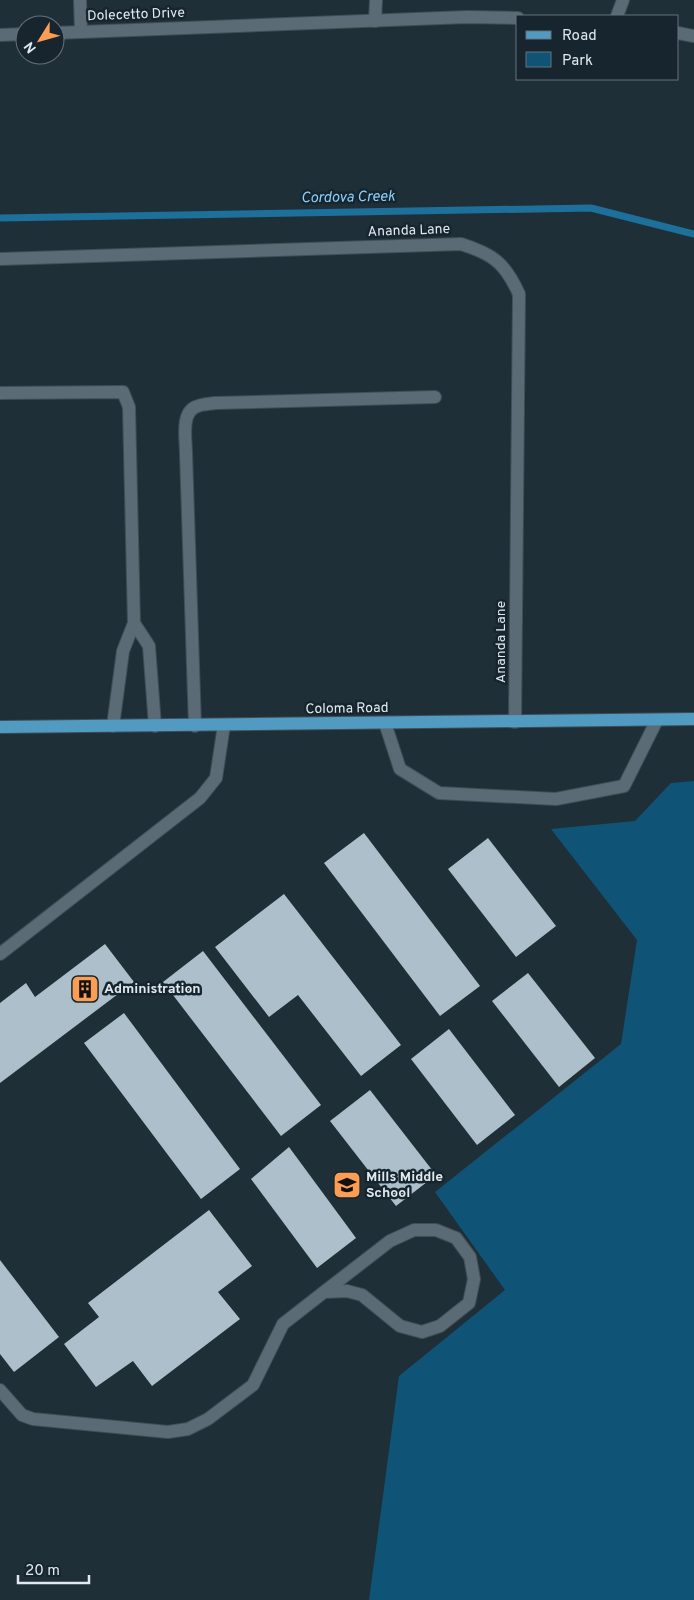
<svg xmlns="http://www.w3.org/2000/svg" width="694" height="1600" font-family="Overpass,sans-serif">
  <style>
    .green { fill: #0f5476 }
    .lines { fill: none; stroke-linecap: round; stroke-linejoin: round }
    .stream { stroke: #1d709a; stroke-width: 7 }
    .building { fill: #acbfcb }
    .minor-casing { stroke: #404e55; stroke-width: 14 }
    .major-casing { stroke: #404e55; stroke-width: 14 }
    .minor { stroke: #5a6b76; stroke-width: 12 }
    .major { stroke: #519bc3; stroke-width: 12 }
    .labels { text-anchor: middle; dominant-baseline: central; stroke-width: 5; stroke-linejoin: round; paint-order: stroke }
    .street-label { font-size: 14px; fill: #dfe9ef; stroke: #16252e }
    .poi-label { font-size: 14px; font-weight: bold; fill: #dfe9ef; stroke: #16252e; text-anchor: start }
    .water-label { font-size: 15px; font-style: italic; fill: #89d0fb; stroke: #16252e }
  </style>
  <rect width="100%" height="100%" fill="#1f2f38"/>
  <path class="green" d="M694,781V1600H369L399,1376L505,1290L435,1192L621,1044L637,940L551,829L635,821L671,783Z"/>
  <g class="lines">
    <path class="stream" d="M0,218L591,208L694,234"/>
  </g>
  <g class="building">
    <path d="M364,833L480,986L440,1016L324,863Z"/>
    <path d="M488,838L556,926L516,957L448,869Z"/>
    <path d="M284,894L401,1045L361,1076L298,995L269,1017L215,947Z"/>
    <path d="M105,944L134,982L0,1083V1003L26,983L35,997Z"/>
    <path d="M203,951L321,1105L281,1136L163,982Z"/>
    <path d="M528,973L595,1058L559,1087L492,1001Z"/>
    <path d="M124,1013L240,1169L201,1199L84,1043Z"/>
    <path d="M449,1029L515,1115L477,1145L411,1059Z"/>
    <path d="M370,1090L436,1175L396,1206L330,1121Z"/>
    <path d="M289,1147L356,1238L317,1268L251,1179Z"/>
    <path d="M209,1210L252,1266L218,1292L240,1319L152,1386L133,1361L96,1387L64,1344L99,1317L88,1303Z"/>
    <path d="M0,1260L59,1337L14,1372L0,1354Z"/>
  </g>
  <g class="lines">
    <defs>
      <g id="minor">
        <path d="M80,0L81,32"/>
        <path d="M617,16L623,0"/>
        <path d="M375,21L376,0"/>
        <path d="M55,33L467,17L518,18"/>
        <path d="M678,33L694,36"/>
        <path d="M0,35L25,34"/>
        <path d="M0,259L461,244C493,254 505,263 519,294L515,722"/>
        <path d="M0,393L123,392L129,407L134,623L123,651L113,726"/>
        <path d="M134,623L149,646L155,726"/>
        <path d="M385,723L400,769L439,793L556,799L624,786L657,720"/>
        <path d="M195,726L186,454C186,439 180,411 198,406C203,404 209,404 215,403L435,397"/>
        <path d="M0,954L200,798L216,778L224,725"/>
        <path d="M0,1390L22,1415L33,1419L168,1432L188,1429L208,1419L253,1385L283,1324L324,1292L390,1241L414,1230H436L456,1238L470,1257L474,1279L469,1303L440,1326L422,1332L400,1326L362,1295L347,1291L324,1292"/>
      </g>
      <path id="major" d="M0,727L694,719"/>
    </defs>
    <use href="#minor" class="minor-casing"/>
    <use href="#major" class="major-casing"/>
    <use href="#minor" class="minor"/>
    <use href="#major" class="major"/>
  </g>
  <defs>
    <symbol id="building-square" viewBox="-11 -11 22 22"><rect x="-9" y="-9" width="18" height="18" rx="4" fill="#fc9d54" stroke="#16252e"/><path d="M-4-6H4V6H1V3H-1V6H-4ZM-2.5-4.3h1.7v1.8h-1.7ZM.8-4.3h1.7v1.8H.8ZM-2.5-1h1.7V.8h-1.7ZM.8-1h1.7V.8H.8Z" fill="#111"/></symbol>
    <symbol id="school-square" viewBox="-11 -11 22 22"><rect x="-9" y="-9" width="18" height="18" rx="4" fill="#fc9d54" stroke="#16252e"/><path d="M0-5L7-2L0 1L-7-2ZM-4 1L0 2.5L4 1V4Q0 6-4 4Z" fill="#111"/></symbol>
  </defs>
  <g fill-rule="evenodd">
    <use href="#building-square" x="69" y="973" width="32" height="32"/>
    <use href="#school-square" x="331" y="1169" width="32" height="32"/>
  </g>
  <g class="labels">
    <g class="street-label">
      <text transform="translate(136 15) rotate(-2)">Dolecetto Drive</text>
      <text transform="translate(409 231) rotate(-2)">Ananda Lane</text>
      <text transform="translate(501 642) rotate(-90)">Ananda Lane</text>
      <text transform="translate(347 709) rotate(-1)">Coloma Road</text>
    </g>
    <g class="poi-label">
      <text x="104" y="989">Administration</text>
      <text x="366" y="1177">Mills Middle<tspan x="366" dy="16">School</tspan></text>
    </g>
    <g class="water-label">
      <text transform="translate(348 198) rotate(-1)">Cordova Creek</text>
    </g>
  </g>
  <rect x="516" y="15" width="162" height="65" fill="#16252e" stroke="#66737b"/>
  <rect x="526" y="31" width="25" height="8" fill="#519bc3" stroke="#66737b"/>
  <text x="562" y="40" font-size="15" fill="#dfe9ef">Road</text>
  <rect x="526" y="52" width="25" height="15" fill="#0f5476" stroke="#66737b"/>
  <text x="562" y="65" font-size="15" fill="#dfe9ef">Park</text>
  <g transform="translate(40 40) rotate(233)"><circle r="24" fill="#16252e" stroke="#66737b"/>
  <path d="M0-4L9 19L0 12L-9 19Z" fill="#fc9d54"/>
  <text y="-8" font-size="14" font-weight="bold" text-anchor="middle" fill="#dfe9ef">N</text>
  </g>
  <path d="M18 1575v8h71v-8" fill="none" stroke="#dfe9ef" stroke-width="2.5"/>
  <text x="25" y="1575" font-size="15" fill="#dfe9ef" stroke="#16252e" stroke-width="4" paint-order="stroke">20 m</text>
</svg>
